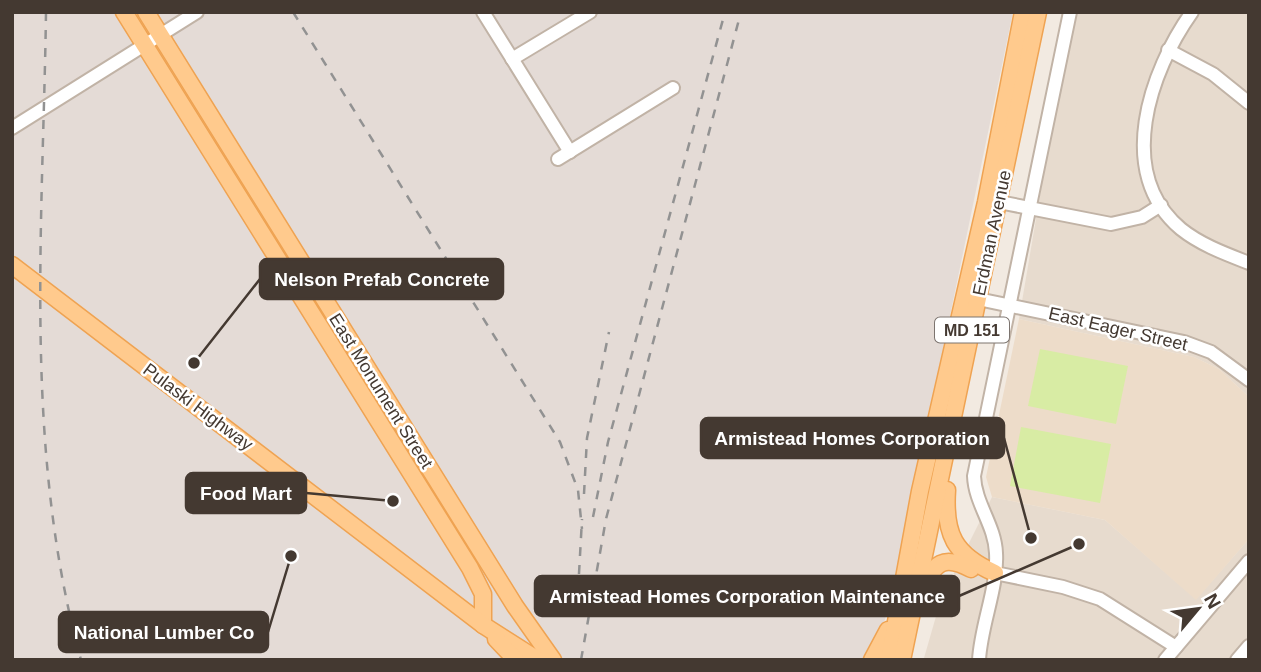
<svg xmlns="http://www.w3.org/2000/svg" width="1261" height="672" font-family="Helvetica,sans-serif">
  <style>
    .residential { fill: #e7dbce }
    .industrial { fill: #e4dbd6 }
    .education { fill: #eddcc9 }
    .green { fill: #d8eca4 }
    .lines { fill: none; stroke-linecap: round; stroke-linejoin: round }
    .minor-casing { stroke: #c1b3a6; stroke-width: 16 }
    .major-casing { stroke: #efa352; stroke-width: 19 }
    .minor { stroke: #fff; stroke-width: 12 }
    .major { stroke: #ffca8d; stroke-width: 16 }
    .rail { stroke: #929292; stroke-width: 2.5; stroke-dasharray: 9 9; stroke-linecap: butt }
    .labels { text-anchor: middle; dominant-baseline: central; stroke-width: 5; stroke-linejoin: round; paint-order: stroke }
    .shield { fill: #fff; stroke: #7c746f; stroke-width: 2 }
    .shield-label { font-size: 16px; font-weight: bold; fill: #443931 }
    .street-label { font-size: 18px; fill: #443931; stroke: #fff }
    .leader { fill: none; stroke: #443931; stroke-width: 2.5 }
    .callout-dot { fill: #443931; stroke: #fff; stroke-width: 2.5 }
    .callout { fill: #443931; stroke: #443931; stroke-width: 2.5 }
    .callout-label { font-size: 19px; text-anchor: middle; font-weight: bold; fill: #fff }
  </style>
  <rect width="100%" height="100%" fill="#f2eae1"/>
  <g class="residential">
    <path d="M1075,12H1249V397L1219,369L1194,357L1019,319L1053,119Z"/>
    <path d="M992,497L1105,520L1196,599L1249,539V660L924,658L941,599Z"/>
  </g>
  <path class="industrial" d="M12,12H1013L891,600L881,632L871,649L861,660H564L555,649L536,660H12Z"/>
  <path class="education" d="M1019,319L1194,357L1219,369L1249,397V539L1196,600L1105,520L992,497L986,477Z"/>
  <g class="green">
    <path d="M1040,349L1128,366L1116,424L1028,406Z"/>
    <path d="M1021,427L1111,444L1100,503L1010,486Z"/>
  </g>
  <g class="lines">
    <defs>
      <g id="minor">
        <path d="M483,12L570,152"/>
        <path d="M1192,12C1150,71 1114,173 1181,229C1201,245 1226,254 1249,263"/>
        <path d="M1168,50L1213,74L1249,103"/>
        <path d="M512,59L590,12"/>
        <path d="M12,128L197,12"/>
        <path d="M558,159L673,88"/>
        <path d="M999,202L1111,224L1142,217L1161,205"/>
        <path d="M978,299L1184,342L1211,352L1249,380"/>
        <path d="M995,573L1063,587L1100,599L1176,647"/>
        <path d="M979,660C981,624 998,588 996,553C995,525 975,504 974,476L1070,12"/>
        <path d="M1165,660L1249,561"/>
        <path d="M1237,660L1249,646"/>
      </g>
      <g id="major">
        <path d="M124,12L470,568L483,594V625"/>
        <path d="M146,12L515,606L553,660"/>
        <path d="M12,265L483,625L538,660"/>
        <path d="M947,490C944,534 954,555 995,573"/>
        <path d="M922,589C935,563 943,554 971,569"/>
        <path d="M496,639L516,660"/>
        <path d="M872,660L888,630"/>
        <path d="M889,660L920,491L986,202L1023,12"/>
        <path d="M902,660L1038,12"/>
      </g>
    </defs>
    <use href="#minor" class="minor-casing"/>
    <use href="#major" class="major-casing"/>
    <use href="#minor" class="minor"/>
    <use href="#major" class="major"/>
    <g class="rail">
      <path d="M46,12C43,228 23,449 81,660"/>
      <path d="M293,12L560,442L578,490L582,529"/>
      <path d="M584,494L587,438L609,332"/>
      <path d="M593,517L608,442L725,12"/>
      <path d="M578,592L582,519"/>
      <path d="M581,660L606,519L741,12"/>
    </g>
  </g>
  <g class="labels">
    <rect class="shield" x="935" y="317.5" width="74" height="25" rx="5"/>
    <g class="shield-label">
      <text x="972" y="330">MD 151</text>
    </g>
    <g class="street-label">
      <text transform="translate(992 233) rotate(-78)">Erdman Avenue</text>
      <text transform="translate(1118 329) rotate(13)">East Eager Street</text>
      <text transform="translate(381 391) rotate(58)">East Monument Street</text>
      <text transform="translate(198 407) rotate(37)">Pulaski Highway</text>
    </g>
  </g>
  <path class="leader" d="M194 363L260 279M1031 538L1004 438M393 501L306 493M1079 544L959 596M291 556L268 632"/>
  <g class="callout-dot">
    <circle cx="194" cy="363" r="7"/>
    <circle cx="1031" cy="538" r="7"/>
    <circle cx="393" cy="501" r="7"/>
    <circle cx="1079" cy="544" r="7"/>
    <circle cx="291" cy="556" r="7"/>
  </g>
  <g class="callout">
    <rect x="260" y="259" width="243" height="40" rx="7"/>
    <rect x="701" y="418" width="303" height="40" rx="7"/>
    <rect x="186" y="473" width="120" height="40" rx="7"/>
    <rect x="535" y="576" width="424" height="40" rx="7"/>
    <rect x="59" y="612" width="209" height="40" rx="7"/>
  </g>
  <g class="callout-label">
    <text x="382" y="286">Nelson Prefab Concrete</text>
    <text x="852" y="445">Armistead Homes Corporation</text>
    <text x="246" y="500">Food Mart</text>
    <text x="747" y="603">Armistead Homes Corporation Maintenance</text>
    <text x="164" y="639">National Lumber Co</text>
  </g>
  <rect width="1261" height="672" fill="none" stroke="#443931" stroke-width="28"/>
  <g transform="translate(1198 609) rotate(61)" stroke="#ffffff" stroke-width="5" paint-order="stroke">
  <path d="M0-5L12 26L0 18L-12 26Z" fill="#443931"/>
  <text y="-10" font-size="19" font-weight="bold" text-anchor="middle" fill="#443931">N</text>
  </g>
</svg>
